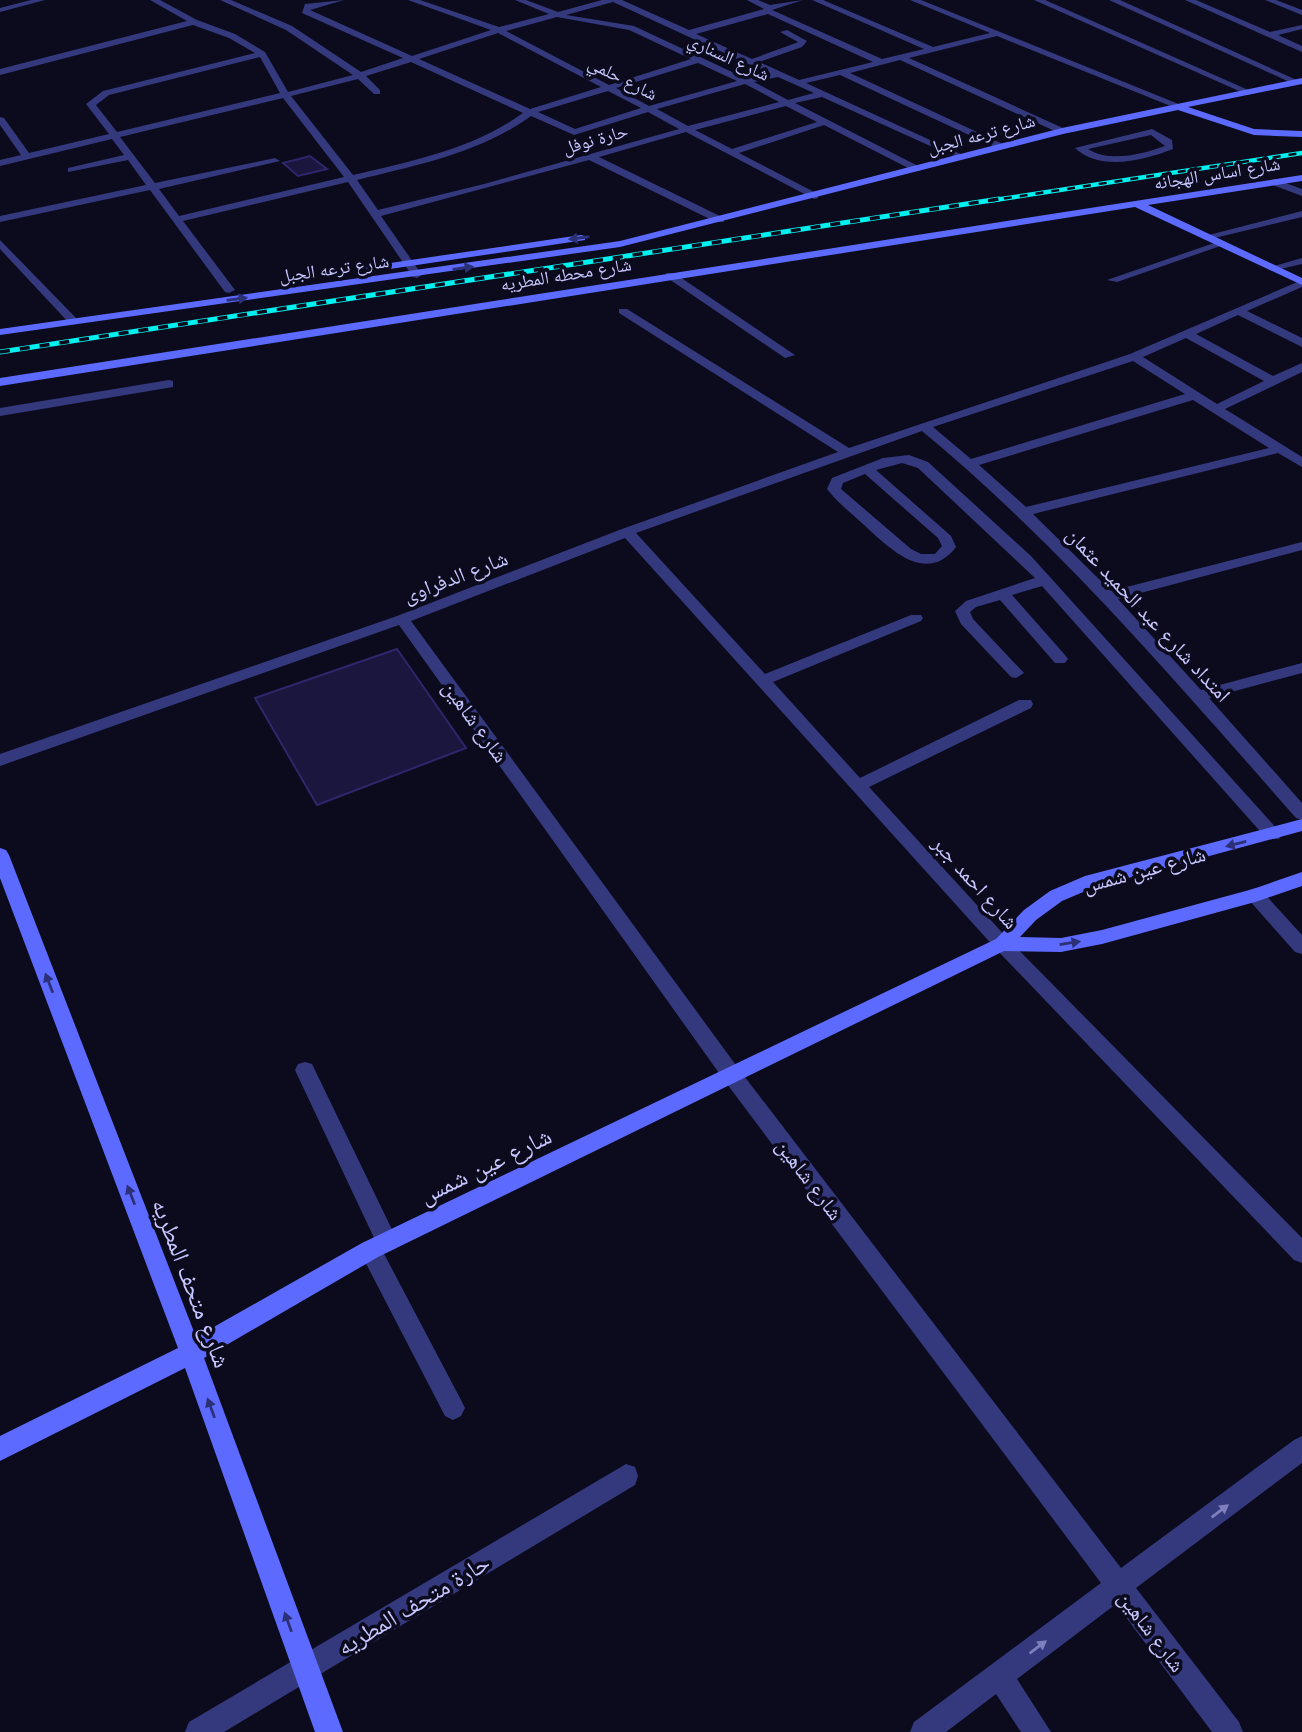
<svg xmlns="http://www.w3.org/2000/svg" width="1302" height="1732" font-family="Quicksand,'Noto Naskh Arabic',sans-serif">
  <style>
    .building { fill: #1a163e; stroke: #2d276b; stroke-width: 2 }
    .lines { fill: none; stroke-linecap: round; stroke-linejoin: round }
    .lane { fill: #34397e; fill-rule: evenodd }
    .street { fill: #34397e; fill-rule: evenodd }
    .secondary { fill: #5d6aff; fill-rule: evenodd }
    .rail-far1-casing { stroke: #00f1ef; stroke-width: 4.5 }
    .rail-casing { stroke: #00f1ef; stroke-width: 5 }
    .rail-far1 { stroke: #0c0b1d; stroke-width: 2.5; stroke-dasharray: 8; stroke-linecap: butt }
    .rail { stroke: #0c0b1d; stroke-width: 3.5; stroke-dasharray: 10; stroke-linecap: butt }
    .oneway { fill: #2c3177 }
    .oneway2 { fill: #7e80be }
    .labels { text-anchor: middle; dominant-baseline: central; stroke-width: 7; stroke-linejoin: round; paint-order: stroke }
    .far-street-label { font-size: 18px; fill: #c7c6ff; stroke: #0c0b1d }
    .street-label { font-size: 21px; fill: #c7c6ff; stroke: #0c0b1d }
    .near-street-label { font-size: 24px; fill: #c7c6ff; stroke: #0c0b1d }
  </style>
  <rect width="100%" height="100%" fill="#0c0b1d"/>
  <g class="building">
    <path d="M310,156L327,169L298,176L283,163Z"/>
    <path d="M397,649L466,748L317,805L255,698Z"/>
  </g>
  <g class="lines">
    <g class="lane">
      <path d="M1152,129L1172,140L1173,149C1145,160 1100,172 1075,148ZM1151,135L1165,146C1143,154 1110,163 1088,149Z"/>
      <path d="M666,273H674L795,355L785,358L666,277Z"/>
      <path d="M909,455L928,462L1031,556L1279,831L1282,835L1279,839H1267L1042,586L1012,595L1065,655L1068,659L1065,663H1055L1000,600L976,607L970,612L973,619L1024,673L1016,678L1011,677L961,624L955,611L966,601L1035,578L918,468L902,463L876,470L951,536L956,547C926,586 889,548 863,524C851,513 838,503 827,489L832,478L883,458ZM865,474L938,538L942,546L935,554H921L911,549L841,489L843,483Z"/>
    </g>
    <g class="street">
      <path d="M31,0H45L0,12V8Z"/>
      <path d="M150,0H160L197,20L235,34L265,52L288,92L353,75L286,30L220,0H231L292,26L361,72L403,58L302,13L305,4L344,0L310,10L412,56L491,30L408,0H420L499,27L549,14L515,0H526L558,12L602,0H622L689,30L764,9L747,0H758L770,5L803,0L772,10L882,59L924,49L812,0H823L933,47L990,33L910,0H921L1181,105L1173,107L997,36L909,58L1065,129V133H1059L900,60L850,73L1005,145V149H999L840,75L806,83L967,157L959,159L822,97L795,103L920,167V171H914L824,125L739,153L818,194V198L814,199L686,132L599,157L724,218V222H716L589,160L381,216L422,275L417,278L413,277L348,182L183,221L235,290L229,293L225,292L150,190L0,222V216L146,185L128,160L68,172V168L124,155L112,139L0,166V160L21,155L0,125V117L4,118L29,153L109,134L86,104L103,91L255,53L229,38L193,25L0,75V69L187,21ZM613,2L748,64L770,73L747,79L634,26L566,15ZM768,14L873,62L799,80L759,62L802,47L807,41L787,30L780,32L798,42L796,43L752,59L696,34ZM557,17L629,30L691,59L609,85L506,31ZM498,33L601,87L530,109L419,59ZM260,57L280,93L117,132L96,105L109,95ZM411,62L523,113C473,149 412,161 353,175L291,96L358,79L374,94H380V90L366,76ZM698,63L737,81L649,106L616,88ZM778,77L814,93L788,100L754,82ZM745,84L779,102L688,126L657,109ZM608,91L641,108L575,129L538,112ZM283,98L344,177L179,216L159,189L280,161L275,158L155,183L120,137ZM786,106L817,122L732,149L695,130ZM648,112L679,129L484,184L378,210L357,180C417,165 480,153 531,116L574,135Z"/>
      <path d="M1034,0H1045L1255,93L1248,95Z"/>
      <path d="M1109,0H1120L1301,82L1294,84Z"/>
      <path d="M1185,0H1196L1270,32L1302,25V29L1278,35L1302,46V52Z"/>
      <path d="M1265,0H1276L1302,10V15Z"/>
      <path d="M1274,179L1302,189V196L1270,184L1269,182Z"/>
      <path d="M1302,211V217L1206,240L1201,237Z"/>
      <path d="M0,240L78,320V324H70L0,249Z"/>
      <path d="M1217,242L1226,244L1117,282L1107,280Z"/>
      <path d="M1302,258V264L1272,271L1267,268Z"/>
      <path d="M1302,280V287L1247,311L1302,338V347L1238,315L1196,334L1273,376L1302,363V372L1225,409L1302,457V467L1278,453L1033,514L1111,591L1302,542V550L1118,599L1201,690L1302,663V673L1209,698L1302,803V820L1296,818C1177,683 1062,547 922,431L636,533L765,674L911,615H921L923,618L921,621L773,682L860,778L1019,700H1031L1033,704L1031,708L869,787L1008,939L1302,1238V1263L1294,1260L996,949L625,538L411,621L738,1068L1121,1568L1294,1440L1302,1436V1463L1136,1588L1239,1722L1243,1732H1212L1116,1604L1017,1679L1051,1732H1021L996,1694L946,1732H910L914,1722L1101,1583L724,1080L399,625L0,766V754L397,616L622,529L838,452L619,313V309H627L849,448L1130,354ZM1186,338L1264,381L1217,404L1143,357ZM1133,361L1185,394L971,459L933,427ZM1193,400L1269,448L1026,507L979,465Z"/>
      <path d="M169,380L173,381V387L0,416V408Z"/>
      <path d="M1255,888L1261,890L1302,935V954L1295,952L1249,900L1246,895L1249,890Z"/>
      <path d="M305,1062L312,1064L398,1242L395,1249L387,1252L382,1250L461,1400L465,1408L461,1416L453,1420L445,1416L359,1250L362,1243L370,1240L376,1242L295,1070L298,1064Z"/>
      <path d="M626,1464L635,1467L638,1476L635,1485L224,1732H185L189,1722Z"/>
    </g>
    <g class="secondary">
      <path d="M1302,78V84L1188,107L1254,129L1302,131V137L1254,135L1178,110L1063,134L620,247L0,335V329L620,241L1062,128Z"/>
      <path d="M1302,175V181L1148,205L1302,278V285L1135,207L0,386V378Z"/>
      <path d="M581,235L585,236V240L363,273L358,270L363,267Z"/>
      <path d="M1302,819V831L1095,887L1062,901L1036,920L1020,937L1061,938L1102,930L1253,889L1302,872V886L1255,902L1102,944L1061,952L1004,951L378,1257L204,1358L343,1732H315L185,1368L0,1461V1436L178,1348L0,878V848L6,850L9,855L196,1337L362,1243L996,939L1024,910L1050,891L1085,876Z"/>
    </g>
    <defs>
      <path id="rail-far1" d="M988,201L1302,153"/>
      <path id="rail" d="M0,352L999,199"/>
    </defs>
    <use href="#rail-far1" class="rail-far1-casing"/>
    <use href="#rail" class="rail-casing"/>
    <use href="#rail-far1" class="rail-far1"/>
    <use href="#rail" class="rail"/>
  </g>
  <defs><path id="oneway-solid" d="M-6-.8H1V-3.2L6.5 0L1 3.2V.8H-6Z" transform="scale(1.75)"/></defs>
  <g class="oneway">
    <use href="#oneway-solid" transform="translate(579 238) rotate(172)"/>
    <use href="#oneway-solid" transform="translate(463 268) rotate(-8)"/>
    <use href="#oneway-solid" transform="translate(237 299) rotate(-8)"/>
    <use href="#oneway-solid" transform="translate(1236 844) rotate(166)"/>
    <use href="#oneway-solid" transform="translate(1070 943) rotate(-9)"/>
    <use href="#oneway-solid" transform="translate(49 983) rotate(-111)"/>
    <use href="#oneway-solid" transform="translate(131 1195) rotate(-111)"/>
    <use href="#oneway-solid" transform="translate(211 1408) rotate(-110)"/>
    <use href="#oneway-solid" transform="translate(288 1622) rotate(-110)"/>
  </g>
  <g class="oneway2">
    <use href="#oneway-solid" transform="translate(1220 1511) rotate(-37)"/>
    <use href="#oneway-solid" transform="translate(1038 1647) rotate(-37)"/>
  </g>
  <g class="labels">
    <g class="far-street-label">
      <text transform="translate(729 57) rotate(25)">شارع السناري</text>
      <text transform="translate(623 78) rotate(27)">شارع حلمي</text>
      <text transform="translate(981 134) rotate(-15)">شارع ترعه الجبل</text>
      <text transform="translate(595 139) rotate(-16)">حارة نوفل</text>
      <text transform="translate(1217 173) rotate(-9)">شارع اساس الهجانه</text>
      <text transform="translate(334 268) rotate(-8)">شارع ترعه الجبل</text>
      <text transform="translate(566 274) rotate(-9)">شارع محطه المطريه</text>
    </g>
    <g class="street-label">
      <text transform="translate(455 576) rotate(-21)">شارع الدفراوى</text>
      <text transform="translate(1149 614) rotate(47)">امتداد شارع عبد الحميد عثمان</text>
      <text transform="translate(476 721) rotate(54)">شارع شاهين</text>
      <text transform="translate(1144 869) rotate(-15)">شارع عين شمس</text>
      <text transform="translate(976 882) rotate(48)">شارع احمد جبر</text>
      <text transform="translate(810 1179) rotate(53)">شارع شاهين</text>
      <text transform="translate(1152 1631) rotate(53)">شارع شاهين</text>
    </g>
    <g class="near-street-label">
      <text transform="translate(485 1165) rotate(-26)">شارع عين شمس</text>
      <text transform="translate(192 1283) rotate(69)">شارع متحف المطريه</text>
      <text transform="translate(413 1604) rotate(-31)">حارة متحف المطريه</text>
    </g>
  </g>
</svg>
